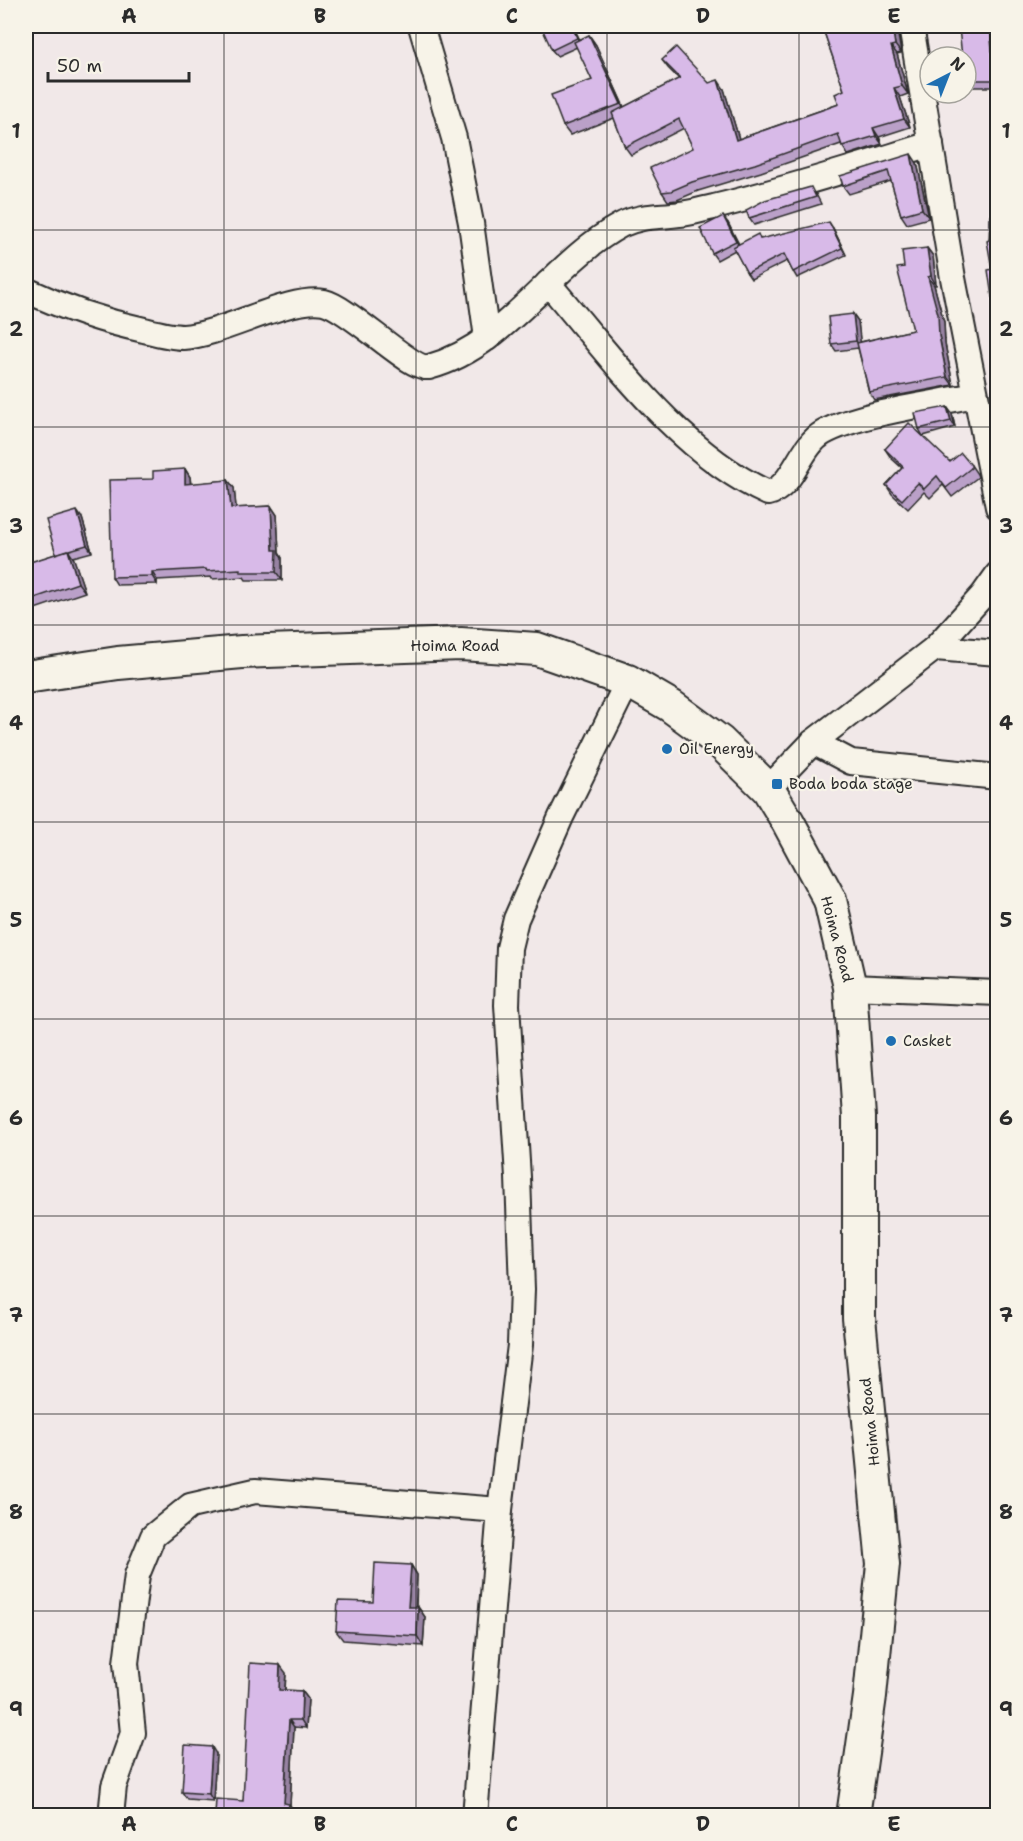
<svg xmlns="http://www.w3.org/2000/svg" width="1023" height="1841" font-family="'Shantell Sans',sans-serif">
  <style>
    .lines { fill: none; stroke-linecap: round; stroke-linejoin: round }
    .minor-casing { stroke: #2b2b2b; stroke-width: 28 }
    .major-casing { stroke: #2b2b2b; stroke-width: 36 }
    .minor { stroke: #f7f3e8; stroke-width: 24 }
    .major { stroke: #f7f3e8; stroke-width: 32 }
    .wall { fill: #baa0c8; stroke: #2b2b2b; stroke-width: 1.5 }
    .shaded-wall { fill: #9782a2; stroke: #2b2b2b; stroke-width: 1.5 }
    .building { fill: #d8bae8; stroke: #2b2b2b; stroke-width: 1.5 }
    .grid { fill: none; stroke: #2b2b2b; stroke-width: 1.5; stroke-opacity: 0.55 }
    .poi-dot { fill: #1f6fb2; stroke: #f7f3e8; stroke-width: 2 }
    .labels { text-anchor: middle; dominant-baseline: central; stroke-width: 4.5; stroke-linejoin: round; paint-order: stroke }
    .street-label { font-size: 15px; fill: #2b2b2b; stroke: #f7f3e8 }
    .poi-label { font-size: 15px; fill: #2b2b2b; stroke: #f7f3e8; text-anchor: start }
    .neatline { fill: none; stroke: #2b2b2b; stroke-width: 2 }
    .grid-label { font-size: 20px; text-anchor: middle; font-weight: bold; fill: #2b2b2b }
  </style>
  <rect width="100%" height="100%" fill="#f1e8e8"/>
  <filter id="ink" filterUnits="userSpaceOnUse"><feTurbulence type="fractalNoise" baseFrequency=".0167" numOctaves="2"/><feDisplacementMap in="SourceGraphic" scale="12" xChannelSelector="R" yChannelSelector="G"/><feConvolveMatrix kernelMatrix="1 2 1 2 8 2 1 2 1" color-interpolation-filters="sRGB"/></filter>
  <g filter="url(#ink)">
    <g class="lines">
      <defs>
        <g id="minor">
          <path d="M421,26L454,138L471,223L487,338"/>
          <path d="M911,26L953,278L998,507"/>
          <path d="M548,283C609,354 680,454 768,493C794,487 799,447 823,433C859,413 933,404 975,395"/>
          <path d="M26,290C64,308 102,321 144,330C156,333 171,337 183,337C222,335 290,295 324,302C350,308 411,371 429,367C508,346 552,262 621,225C640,215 660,217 680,214C692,213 703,209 714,207C788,189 859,166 931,144"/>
          <path d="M935,648L998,653"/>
          <path d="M813,742L851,762L998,777"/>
          <path d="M768,789L813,742L935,648L983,595L998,574"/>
          <path d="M850,987L998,993"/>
          <path d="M111,1816L114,1786L133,1733L126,1663L137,1575L153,1536L190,1506L255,1491L500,1510"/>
          <path d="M475,1816L500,1510L520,1345L522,1289L518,1177L507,1005L509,948L516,919L561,817L628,681"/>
        </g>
        <path id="major" d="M26,677L118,663L242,652L461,644L537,649L628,681L671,706L720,742L768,789L788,822L830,900L850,987L859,1117V1318L883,1564L870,1696L853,1816"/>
      </defs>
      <use href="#minor" class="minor-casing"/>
      <use href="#major" class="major-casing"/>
      <use href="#minor" class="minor"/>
      <use href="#major" class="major"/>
    </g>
    <g class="wall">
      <path d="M543,26H573L580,40L589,35L596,45L624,107L679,79L668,68L662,60L709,83L724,89L739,139L839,104L844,90L822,26H895L898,35L901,53L897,54L908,94L900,97L910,127L879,137L882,144L848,155L841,144L761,172L698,191L677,200L668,201L662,192L693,148L684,128L631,155L625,147L614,118L570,135L563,126L592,80L577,47L557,56L552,50Z"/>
      <path d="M961,26H990L994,32L996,51H998V87H969L966,82V57Z"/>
      <path d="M917,163L929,218L907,224L901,215L891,181L849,194L843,186L840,176Z"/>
      <path d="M816,194L821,204L754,225L749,218Z"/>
      <path d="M998,216V305L992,297V269L989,240Z"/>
      <path d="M728,223L739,244L762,239L833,228L846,255L797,278L787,261L751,279L747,273L735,250L717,260L712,253Z"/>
      <path d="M927,248L933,256L936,285H934L944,322L945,344L953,385L874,400L869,392L858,348L836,351L831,344L853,314L858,321L860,342L913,330L904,267Z"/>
      <path d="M947,407L952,414L955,427L923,436L919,429Z"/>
      <path d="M885,449L971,465L977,474L978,477L952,497L943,485L930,498L924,492L908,509L892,494L886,485L902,468L891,458Z"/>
      <path d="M185,469L190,477L191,484L228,480L234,488L236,508L271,506L277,515L279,553L282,558V580H246L244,577L212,579L211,577L157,580V584L117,585L112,577L153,479Z"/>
      <path d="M82,518L92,552L73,557L85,592L26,612V553L29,563L56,554Z"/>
      <path d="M411,1565L417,1575L416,1607H418L425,1617L423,1646L343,1640L336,1631L373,1602Z"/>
      <path d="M286,1673L285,1690L302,1691L308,1699L306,1728L294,1727L290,1805L294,1812V1815H215L243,1801Z"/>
      <path d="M216,1754L213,1801L187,1799L182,1792Z"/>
    </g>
    <g class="shaded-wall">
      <path d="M572,26H573L582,45L577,38Z"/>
      <path d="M892,26H895L898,35L901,53L895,45Z"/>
      <path d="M987,26H990L994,32L997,58L992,51Z"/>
      <path d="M589,35L596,45L627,114L621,104Z"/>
      <path d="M891,46L897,54L908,94L902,86Z"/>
      <path d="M718,80L724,89L742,149L736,140Z"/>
      <path d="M894,88L900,97L910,127L904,119Z"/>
      <path d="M873,128L879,137L882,144L876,136Z"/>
      <path d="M911,154L917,163L929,218L922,209Z"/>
      <path d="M723,216L728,223L740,247L736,241Z"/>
      <path d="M829,222L833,228L846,255L842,248Z"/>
      <path d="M927,248L933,256L936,285L931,276Z"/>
      <path d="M928,277L934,285L944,322L945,344L953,385L947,377Z"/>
      <path d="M853,314L858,321L861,348L856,341Z"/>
      <path d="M947,407L952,414L955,427L951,421Z"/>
      <path d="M185,469L190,477L191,492L185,484Z"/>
      <path d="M228,480L234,488L237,516L231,508Z"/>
      <path d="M271,506L277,515L279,553L282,558V580L276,572L273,550Z"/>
      <path d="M77,511L82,518L92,552L87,545Z"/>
      <path d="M68,550L74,559L85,592L78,583Z"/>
      <path d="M26,553L33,573L27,563L26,560Z"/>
      <path d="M152,572L157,580V584L152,576Z"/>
      <path d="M411,1565L417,1575L415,1616L408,1607Z"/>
      <path d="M418,1607L425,1617L423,1646L417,1636Z"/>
      <path d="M280,1665L286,1673L284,1698L279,1690Z"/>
      <path d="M302,1691L308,1699L306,1728L301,1720Z"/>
      <path d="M289,1720L294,1727L290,1805L294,1812V1815H288L284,1803Z"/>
      <path d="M212,1747L216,1754L213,1801L209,1794Z"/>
    </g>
    <g class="building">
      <path d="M541,26H572L577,38L552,50Z"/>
      <path d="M822,26H892L895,45L891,46L902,86L894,88L904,119L873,128L876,136L842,146L838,134L755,164L692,182L671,191L662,192L650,168L693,148L679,119L625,147L612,113L680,78L662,60L676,47L709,83L718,80L736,140L839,104L835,94L844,90Z"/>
      <path d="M961,26H990L992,51H998V80H966V57H962L959,28H961Z"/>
      <path d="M589,35L621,104L563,126L551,95L592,80L574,42Z"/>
      <path d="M911,154L922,209L901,215L888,171L843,186L840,176Z"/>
      <path d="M811,187L816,197L749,218L746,210L765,200Z"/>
      <path d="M723,216L736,241L712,253L700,228Z"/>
      <path d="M990,216H998V297H992L988,270L992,269L987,241L989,240Z"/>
      <path d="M829,222L842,248L793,272L784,254L747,273L733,247L758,234L760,239Z"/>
      <path d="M927,248L931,276L928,277L938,314L939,336L947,377L869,392L857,343L913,330L897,268L904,267L902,251Z"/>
      <path d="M853,314L856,341L831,344L828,317Z"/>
      <path d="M947,407L951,421L919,429L915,413Z"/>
      <path d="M909,423L950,462L961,453L971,465V468L946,488L937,476L924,489L918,483L902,500L886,485L903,467L885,449Z"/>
      <path d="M185,469V484L228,480L231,508L271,506L273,550H277L276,572H240V569L207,571L206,569L152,572V576L112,577L109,480L153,479V471Z"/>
      <path d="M77,511L87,545L56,554L46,520Z"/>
      <path d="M68,550L78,583L26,601V560L27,563Z"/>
      <path d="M375,1563L411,1565L408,1607H418L417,1636L336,1631L338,1601L373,1602Z"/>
      <path d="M250,1663L280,1665L279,1690L302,1691L301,1720H289L284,1803L289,1804L288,1815H215L216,1799L243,1801Z"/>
      <path d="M185,1745L212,1747L209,1794L182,1792Z"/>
    </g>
  </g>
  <path class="grid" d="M224,26V1816M416,26V1816M607,26V1816M799,26V1816M26,230H998M26,427H998M26,625H998M26,822H998M26,1019H998M26,1216H998M26,1414H998M26,1611H998"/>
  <g class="poi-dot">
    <circle cx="667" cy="749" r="6"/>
    <rect x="771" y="778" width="12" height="12" rx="3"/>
    <circle cx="891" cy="1041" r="6"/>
  </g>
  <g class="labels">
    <g class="street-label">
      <text x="455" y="646">Hoima Road</text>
      <text transform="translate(837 939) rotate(75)">Hoima Road</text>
      <text transform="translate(870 1422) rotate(-96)">Hoima Road</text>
    </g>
    <g class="poi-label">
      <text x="679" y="749">Oil Energy</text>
      <text x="789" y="784">Boda boda stage</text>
      <text x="903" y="1041">Casket</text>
    </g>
  </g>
  <rect width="1023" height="1841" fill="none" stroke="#f7f3e8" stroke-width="66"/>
  <g transform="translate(948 75) rotate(42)"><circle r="28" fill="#f7f3e8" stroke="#a5a39c" stroke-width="1.5"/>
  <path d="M0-4.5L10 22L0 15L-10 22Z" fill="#1f6fb2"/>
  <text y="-9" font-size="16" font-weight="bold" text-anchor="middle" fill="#2b2b2b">N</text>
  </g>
  <path d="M48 72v9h141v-9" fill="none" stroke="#2b2b2b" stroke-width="3"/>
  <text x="57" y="72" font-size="18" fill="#2b2b2b" stroke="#f7f3e8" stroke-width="4.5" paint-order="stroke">50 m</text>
  <rect x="33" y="33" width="957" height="1775" class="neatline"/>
  <g class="grid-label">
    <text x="129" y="23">A</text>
    <text x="320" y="23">B</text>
    <text x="512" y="23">C</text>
    <text x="703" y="23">D</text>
    <text x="894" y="23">E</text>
    <text x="16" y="138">1</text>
    <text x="1006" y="138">1</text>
    <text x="16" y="336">2</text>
    <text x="1006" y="336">2</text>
    <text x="16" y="533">3</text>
    <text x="1006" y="533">3</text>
    <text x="16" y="730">4</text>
    <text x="1006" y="730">4</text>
    <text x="16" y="927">5</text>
    <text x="1006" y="927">5</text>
    <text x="16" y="1125">6</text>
    <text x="1006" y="1125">6</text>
    <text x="16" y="1322">7</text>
    <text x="1006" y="1322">7</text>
    <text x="16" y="1519">8</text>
    <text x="1006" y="1519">8</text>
    <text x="16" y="1716">9</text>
    <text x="1006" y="1716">9</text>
    <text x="129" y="1831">A</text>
    <text x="320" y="1831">B</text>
    <text x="512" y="1831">C</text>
    <text x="703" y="1831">D</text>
    <text x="894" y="1831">E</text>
  </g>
</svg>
